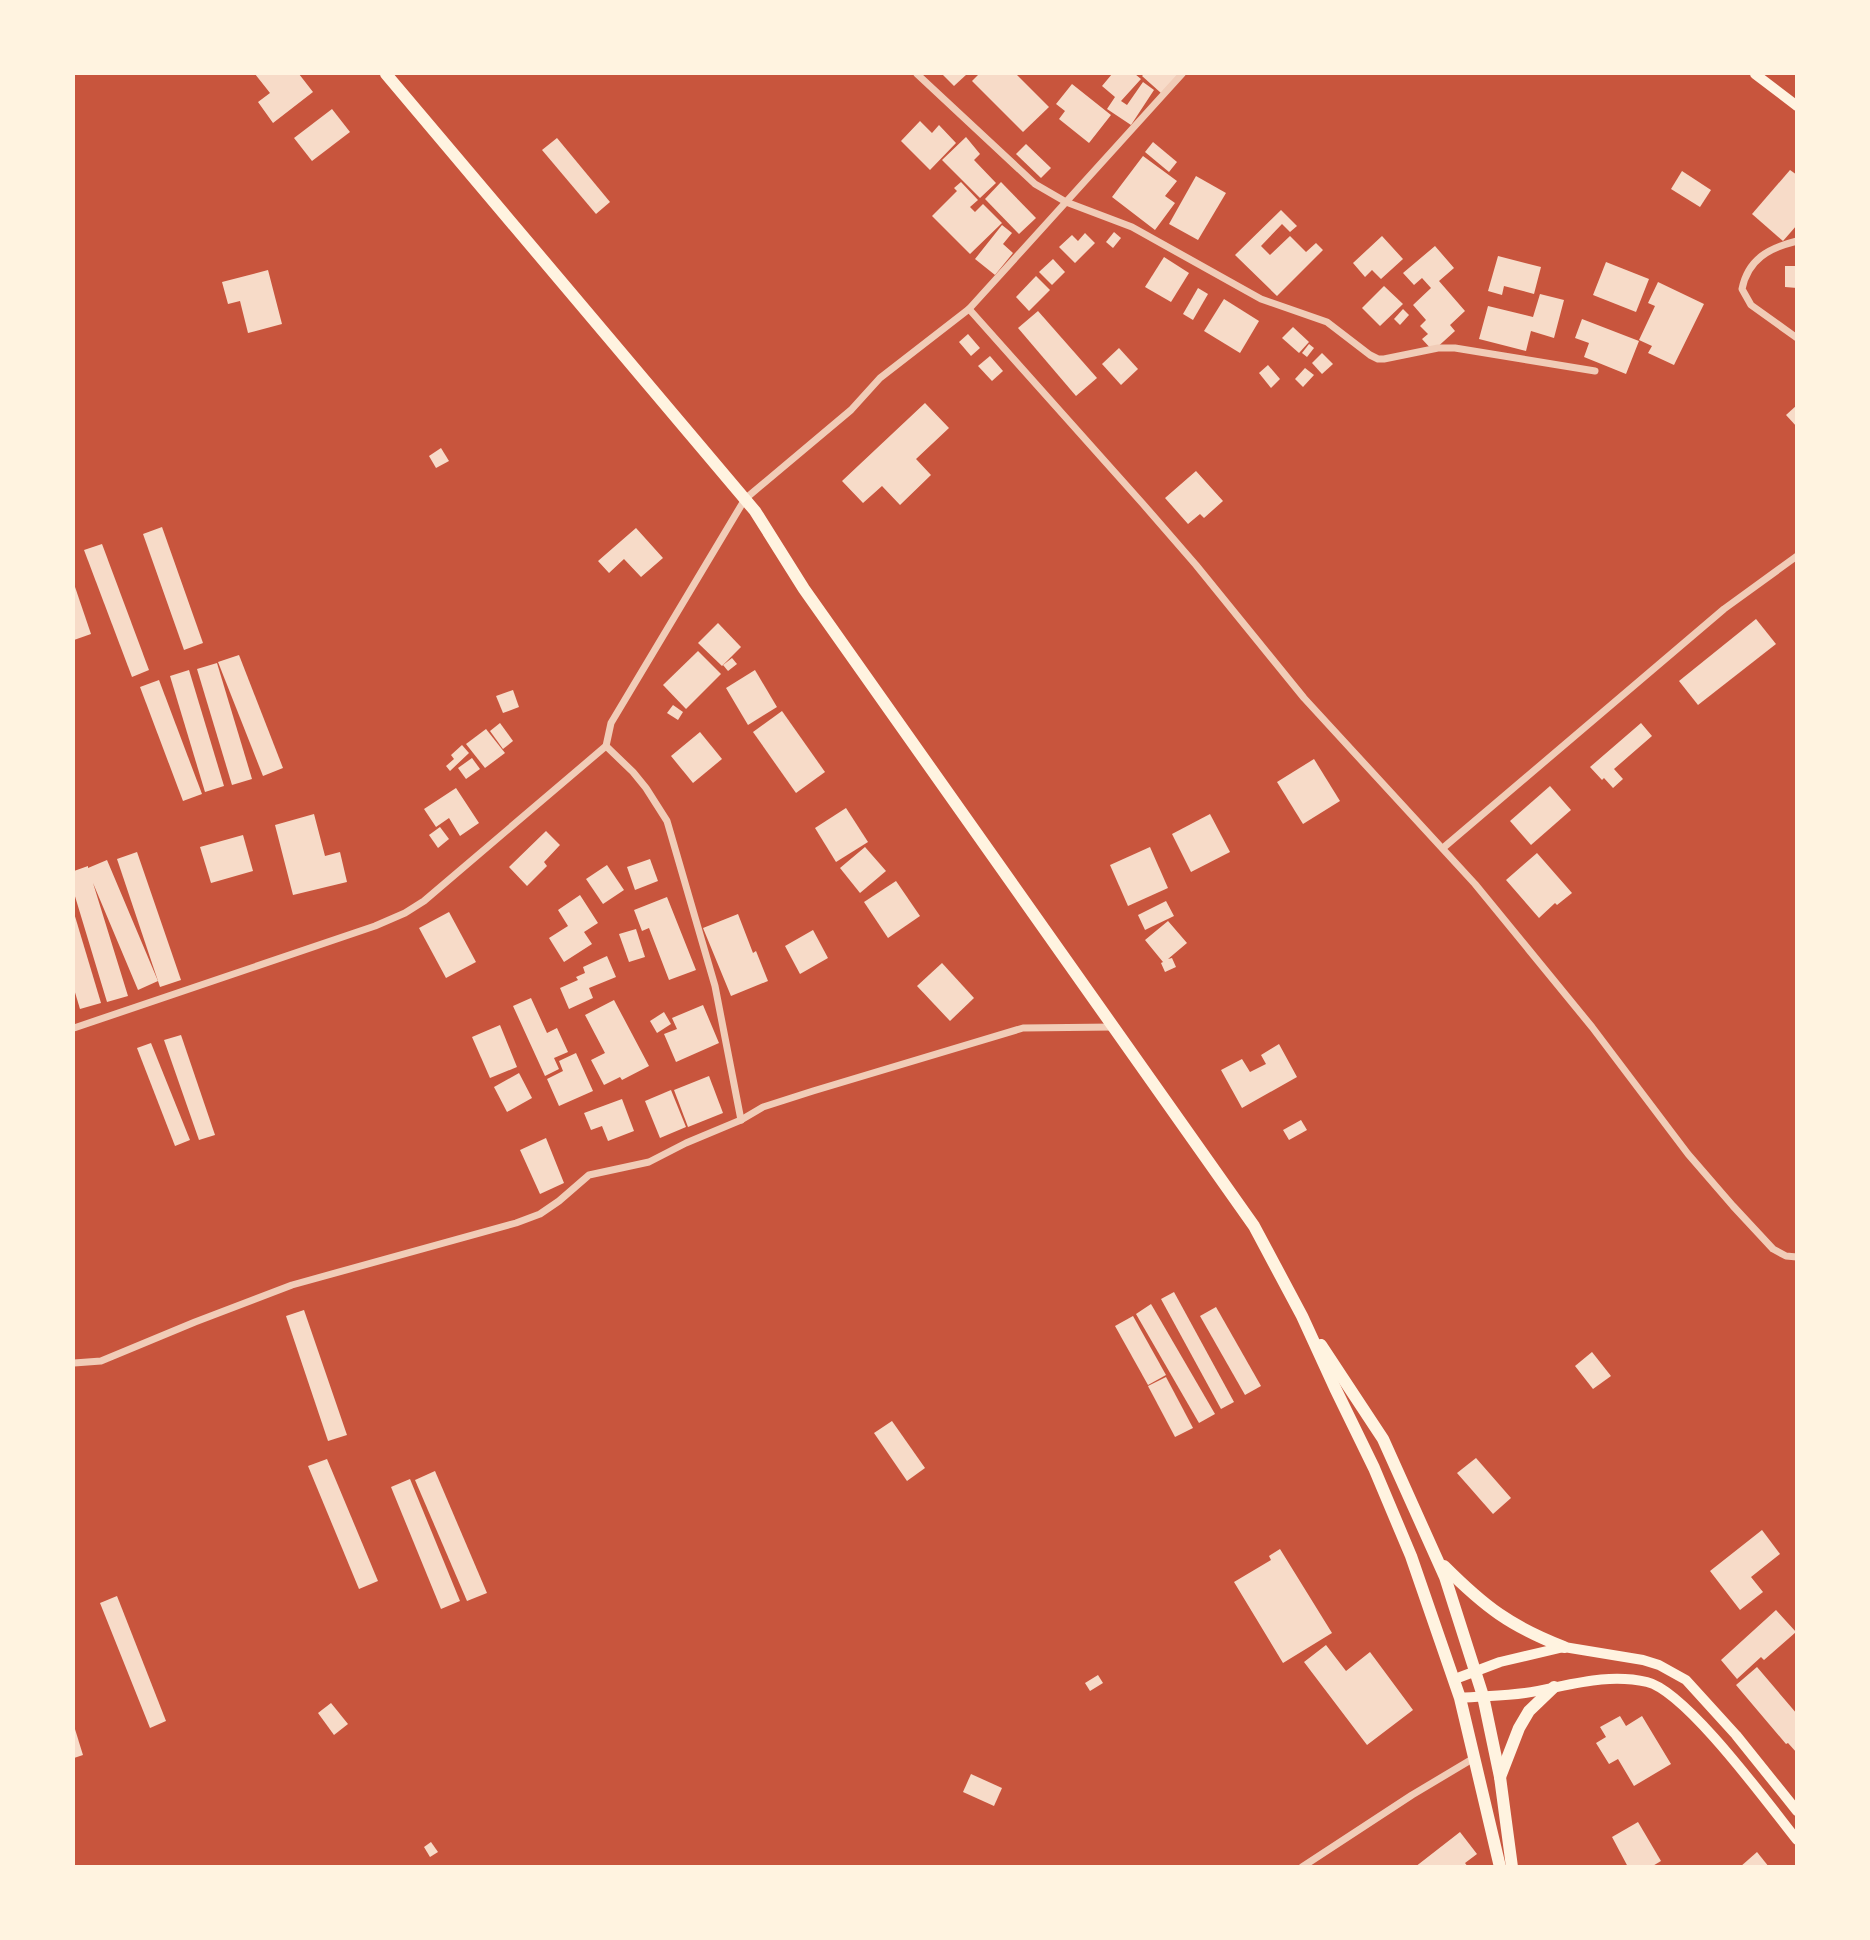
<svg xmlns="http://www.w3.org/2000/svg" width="1870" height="1940" font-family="Quicksand,sans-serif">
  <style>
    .building { fill: #f7dbc8 }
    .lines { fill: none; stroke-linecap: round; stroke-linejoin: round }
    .minor { stroke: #f1ccb7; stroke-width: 7 }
    .secondary { stroke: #fff3e0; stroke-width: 10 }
    .primary { stroke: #fff3e0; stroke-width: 12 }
  </style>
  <rect width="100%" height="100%" fill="#c8553d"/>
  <g class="building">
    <path d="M255,74H299L313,92L273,123L258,102L270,93Z"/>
    <path d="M942,74H967L954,86Z"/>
    <path d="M979,74H1016L1049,107L1023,132L972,81Z"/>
    <path d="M1112,74H1135L1141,79L1121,101L1127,105L1143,82L1154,90L1131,125L1107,109L1115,97L1102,86Z"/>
    <path d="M1144,74H1179L1161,93L1142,76Z"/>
    <path d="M1072,84L1111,115L1089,143L1059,119L1065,111L1056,104Z"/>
    <path d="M332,109L350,132L312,161L294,138Z"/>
    <path d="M920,121L932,133L939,125L956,143L930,170L901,141Z"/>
    <path d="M966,137L980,154L974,160L996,183L980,198L942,160Z"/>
    <path d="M557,138L610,202L596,214L542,150Z"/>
    <path d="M1153,142L1177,162L1169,172L1145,152Z"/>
    <path d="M1026,144L1051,168L1041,178L1016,154Z"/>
    <path d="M1143,156L1177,181L1165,196L1175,203L1155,230L1112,197Z"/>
    <path d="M1790,170L1797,175V225L1783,241L1752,214Z"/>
    <path d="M1682,171L1711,190L1700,207L1671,189Z"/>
    <path d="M1196,176L1226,193L1198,240L1169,224Z"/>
    <path d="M961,182L978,200L970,207L975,212L983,204L1002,223L970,254L932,216L957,191L954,188Z"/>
    <path d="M1001,182L1036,218L1019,234L985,199Z"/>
    <path d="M1281,210L1297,226L1290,232L1282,224L1261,246L1270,255L1290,236L1306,252L1316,243L1323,250L1277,296L1235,255Z"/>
    <path d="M1002,225L1012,233L1003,244L1013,253L995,275L975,259Z"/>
    <path d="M1114,232L1121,238L1113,248L1106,242Z"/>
    <path d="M1085,233L1095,243L1075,263L1059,247L1072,235L1078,241Z"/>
    <path d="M1382,236L1403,259L1381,279L1372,270L1365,277L1353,263Z"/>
    <path d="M1435,246L1454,268L1439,281L1465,311L1450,325L1455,331L1433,351L1422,339L1428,334L1420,326L1426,320L1413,305L1431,288L1422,278L1414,285L1403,273Z"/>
    <path d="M1498,256L1541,267L1534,294L1504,286L1502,295L1488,291Z"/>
    <path d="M1164,257L1189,273L1171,302L1145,287Z"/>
    <path d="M1053,259L1065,272L1052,285L1039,272Z"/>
    <path d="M1606,262L1649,279L1636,312L1593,295Z"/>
    <path d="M1785,266H1797V288L1785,287Z"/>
    <path d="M268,270L282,324L248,333L240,301L228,304L222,282Z"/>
    <path d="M1036,276L1050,290L1029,311L1016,297Z"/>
    <path d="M1658,282L1704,304L1674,365L1648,353L1652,346L1639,340L1655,306L1648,303Z"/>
    <path d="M1384,286L1403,304L1380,326L1362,308Z"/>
    <path d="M1198,288L1208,294L1193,320L1183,314Z"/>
    <path d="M1540,294L1564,300L1554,338L1531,331L1526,351L1479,339L1488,306L1533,317Z"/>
    <path d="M1224,299L1259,321L1240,353L1204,331Z"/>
    <path d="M1403,309L1409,315L1400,325L1394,319Z"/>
    <path d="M1038,311L1097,378L1076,396L1018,328Z"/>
    <path d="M1582,319L1639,341L1626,374L1584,357L1589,343L1575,338Z"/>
    <path d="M1293,327L1309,342L1299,353L1282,338Z"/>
    <path d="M968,334L980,348L971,356L959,342Z"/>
    <path d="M1309,344L1314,348L1307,357L1302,353Z"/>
    <path d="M1119,348L1138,369L1121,385L1102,364Z"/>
    <path d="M1322,353L1333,364L1322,374L1312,363Z"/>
    <path d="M990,356L1003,371L992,381L978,366Z"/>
    <path d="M1268,365L1280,379L1271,388L1259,373Z"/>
    <path d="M1305,368L1314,375L1303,387L1295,379Z"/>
    <path d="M925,403L949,428L916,459L931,475L900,505L882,486L863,503L842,481Z"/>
    <path d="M1797,405V427L1786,415Z"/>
    <path d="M441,448L449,461L436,468L429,456Z"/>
    <path d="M1196,471L1223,501L1204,518L1200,514L1188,524L1165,498Z"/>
    <path d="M162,527L203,643L184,650L143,534Z"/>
    <path d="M636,528L663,558L641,577L624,559L609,573L598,561Z"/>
    <path d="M102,544L149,670L132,677L84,550Z"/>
    <path d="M74,584L91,634L74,640Z"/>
    <path d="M1756,619L1776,644L1698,705L1679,681Z"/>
    <path d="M718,623L741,647L722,666L698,643Z"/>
    <path d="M698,651L721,674L686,709L663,685Z"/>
    <path d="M239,655L283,768L263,776L218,662Z"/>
    <path d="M732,658L737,664L728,671L723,665Z"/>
    <path d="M217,663L252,779L232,785L197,669Z"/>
    <path d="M189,670L224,786L205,792L170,676Z"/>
    <path d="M755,670L777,707L748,725L726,688Z"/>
    <path d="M159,680L202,794L183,801L140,687Z"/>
    <path d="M513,690L519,707L503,713L496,696Z"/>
    <path d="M673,705L683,712L678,720L667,713Z"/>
    <path d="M782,711L825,772L796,793L753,732Z"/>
    <path d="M500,723L513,741L503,749L490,731Z"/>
    <path d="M1641,723L1652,736L1614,769L1623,779L1613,788L1604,778L1602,780L1590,767Z"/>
    <path d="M486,729L505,753L485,768L466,744Z"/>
    <path d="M700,732L722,759L693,783L671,756Z"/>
    <path d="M462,745L469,753L450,771L446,766L454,759L451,755Z"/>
    <path d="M472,758L480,769L466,779L458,768Z"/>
    <path d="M1314,759L1340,801L1303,824L1277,782Z"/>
    <path d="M1550,786L1571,810L1531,845L1510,821Z"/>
    <path d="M456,788L479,823L460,836L449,818L436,827L424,809Z"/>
    <path d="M846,808L868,842L836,862L815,828Z"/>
    <path d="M314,814L325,856L340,852L347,882L293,895L275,825Z"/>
    <path d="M1210,814L1230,852L1191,872L1172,834Z"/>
    <path d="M440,827L449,839L438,848L429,835Z"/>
    <path d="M546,831L560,845L544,862L547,866L527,886L509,867Z"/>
    <path d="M243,835L253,871L211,883L200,847Z"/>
    <path d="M865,847L886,871L860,893L840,868Z"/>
    <path d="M1150,847L1168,888L1128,906L1110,865Z"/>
    <path d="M137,852L181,980L160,987L117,859Z"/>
    <path d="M1537,853L1572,893L1557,905L1555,903L1539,918L1506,880Z"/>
    <path d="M650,859L658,881L635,890L627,867Z"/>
    <path d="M107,860L158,981L138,990L93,883L128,996L107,1002L74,893V871L88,866V868Z"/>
    <path d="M607,865L624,890L603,904L586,879Z"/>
    <path d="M896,881L920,916L888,938L864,902Z"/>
    <path d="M580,895L598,923L584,932L592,944L564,962L549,938L568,926L558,910Z"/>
    <path d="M667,897L696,970L669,980L649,928L642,931L634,910Z"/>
    <path d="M1166,901L1174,916L1145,930L1138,915Z"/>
    <path d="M449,912L476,962L446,978L419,928Z"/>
    <path d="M74,913L101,1003L80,1009L74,989Z"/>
    <path d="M738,914L753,953L756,951L768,981L731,996L703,928Z"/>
    <path d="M1168,921L1187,943L1168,959L1172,958L1176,967L1165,972L1161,963L1163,962L1145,940Z"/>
    <path d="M636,929L645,957L629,962L619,934Z"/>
    <path d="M813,930L828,958L800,974L785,946Z"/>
    <path d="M607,956L616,977L589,988L593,998L569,1009L560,988L578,980L576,977L585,973L583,967Z"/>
    <path d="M942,963L974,998L950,1021L917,986Z"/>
    <path d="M531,998L547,1033L557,1028L568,1052L554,1058L559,1069L545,1076L513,1006Z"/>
    <path d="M614,1000L649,1066L622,1080L620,1077L604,1085L591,1060L605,1053L585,1015Z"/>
    <path d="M703,1005L719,1043L676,1062L664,1034L677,1029L672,1018Z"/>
    <path d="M664,1012L671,1024L657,1033L650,1021Z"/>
    <path d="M500,1025L517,1067L490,1078L472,1037Z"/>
    <path d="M181,1035L215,1135L199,1140L164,1040Z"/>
    <path d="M151,1043L190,1140L175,1146L137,1048Z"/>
    <path d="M1279,1044L1297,1077L1242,1108L1221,1070L1242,1059L1250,1072L1266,1064L1261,1055Z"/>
    <path d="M576,1053L593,1091L559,1106L547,1079L563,1071L559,1061Z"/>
    <path d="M519,1073L532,1098L507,1112L494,1087Z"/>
    <path d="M709,1076L723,1113L688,1127L674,1090Z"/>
    <path d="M671,1090L686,1127L660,1138L645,1101Z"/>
    <path d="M622,1099L634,1131L608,1141L602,1126L591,1130L584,1113Z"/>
    <path d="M1301,1120L1307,1130L1289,1140L1283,1130Z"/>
    <path d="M546,1138L564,1183L540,1194L520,1150Z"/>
    <path d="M1174,1292L1234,1402L1221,1409L1161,1299Z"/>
    <path d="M1151,1304L1215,1414L1199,1423L1136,1314Z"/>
    <path d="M1216,1307L1261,1386L1245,1395L1200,1316Z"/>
    <path d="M304,1310L347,1435L328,1441L286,1316Z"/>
    <path d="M1133,1316L1166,1375L1148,1385L1115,1326Z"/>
    <path d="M1592,1352L1611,1376L1593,1389L1575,1366Z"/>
    <path d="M1166,1377L1193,1428L1175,1437L1148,1386Z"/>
    <path d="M892,1421L925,1468L907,1481L874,1433Z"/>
    <path d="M1476,1458L1511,1498L1493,1514L1457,1473Z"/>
    <path d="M327,1459L378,1581L359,1589L308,1466Z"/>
    <path d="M435,1471L487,1593L467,1601L415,1480Z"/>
    <path d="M410,1479L460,1601L441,1609L391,1487Z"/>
    <path d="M1762,1530L1780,1554L1751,1577L1763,1592L1740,1610L1710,1571Z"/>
    <path d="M1280,1549L1332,1633L1283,1663L1234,1582L1271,1560L1269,1556Z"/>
    <path d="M117,1596L166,1721L150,1728L100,1603Z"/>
    <path d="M1776,1610L1796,1632L1764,1660L1761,1657L1737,1679L1721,1660Z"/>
    <path d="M1326,1645L1346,1671L1370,1652L1413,1710L1367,1745L1304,1662Z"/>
    <path d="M1757,1667L1797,1714V1753L1788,1743L1786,1744L1736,1685Z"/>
    <path d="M1098,1675L1103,1683L1090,1691L1085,1683Z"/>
    <path d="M331,1703L348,1724L334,1735L318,1713Z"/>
    <path d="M1620,1716L1626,1726L1642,1716L1671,1764L1634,1786L1618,1759L1609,1764L1596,1743L1606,1737L1600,1727Z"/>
    <path d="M74,1726L83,1755L74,1758Z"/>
    <path d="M971,1774L1002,1788L994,1806L963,1792Z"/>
    <path d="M1638,1822L1661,1861L1651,1867H1628L1612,1837Z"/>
    <path d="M1460,1832L1477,1854L1465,1863L1468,1867H1415Z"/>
    <path d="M431,1842L438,1852L430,1857L424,1847Z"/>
    <path d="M1757,1852L1769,1867H1740Z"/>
  </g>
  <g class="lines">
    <g class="minor">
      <path d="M917,74L1035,184L1066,202L1132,227L1261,299L1327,322L1370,355L1378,359H1384L1438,348H1455L1595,371"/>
      <path d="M1797,241C1769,248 1748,259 1742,289L1751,305L1797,338"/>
      <path d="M969,309L1143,504L1196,565L1304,698L1475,884L1592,1027L1688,1154L1733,1206L1773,1249L1786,1256L1797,1257"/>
      <path d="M606,746L633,772L646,788L667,821L715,986L741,1120"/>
      <path d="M1443,848L1724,609L1797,556"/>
      <path d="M74,1028L375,926L405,913L424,901L606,746L611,723L745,499L851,410L880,378L969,309L1182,74"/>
      <path d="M74,1363L101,1361L195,1322L292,1285L516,1223L540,1214L559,1201L589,1175L649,1162L686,1143L741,1120L763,1107L813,1091L1023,1028L1113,1027"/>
      <path d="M1302,1867L1412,1795L1474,1758"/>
    </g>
    <g class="secondary">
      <path d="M1755,74L1797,106"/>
      <path d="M1455,1679L1500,1662L1564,1647L1643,1660L1659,1665L1686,1680L1736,1735L1797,1811"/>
      <path d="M1460,1698C1482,1696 1503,1696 1525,1693C1565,1687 1605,1672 1647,1682C1686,1691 1769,1805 1797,1840"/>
    </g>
    <g class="primary">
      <path d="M386,74L755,511L804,589L1254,1226L1302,1316L1335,1388L1374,1468L1411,1556L1460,1698L1500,1867"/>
      <path d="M1321,1345L1383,1439L1445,1577L1483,1696L1500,1777L1512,1867"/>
      <path d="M1444,1566C1485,1607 1510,1626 1564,1647"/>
      <path d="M1500,1777L1519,1728L1529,1711L1554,1687"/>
    </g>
  </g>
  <rect width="1870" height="1940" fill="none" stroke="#fff3e0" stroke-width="150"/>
</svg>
